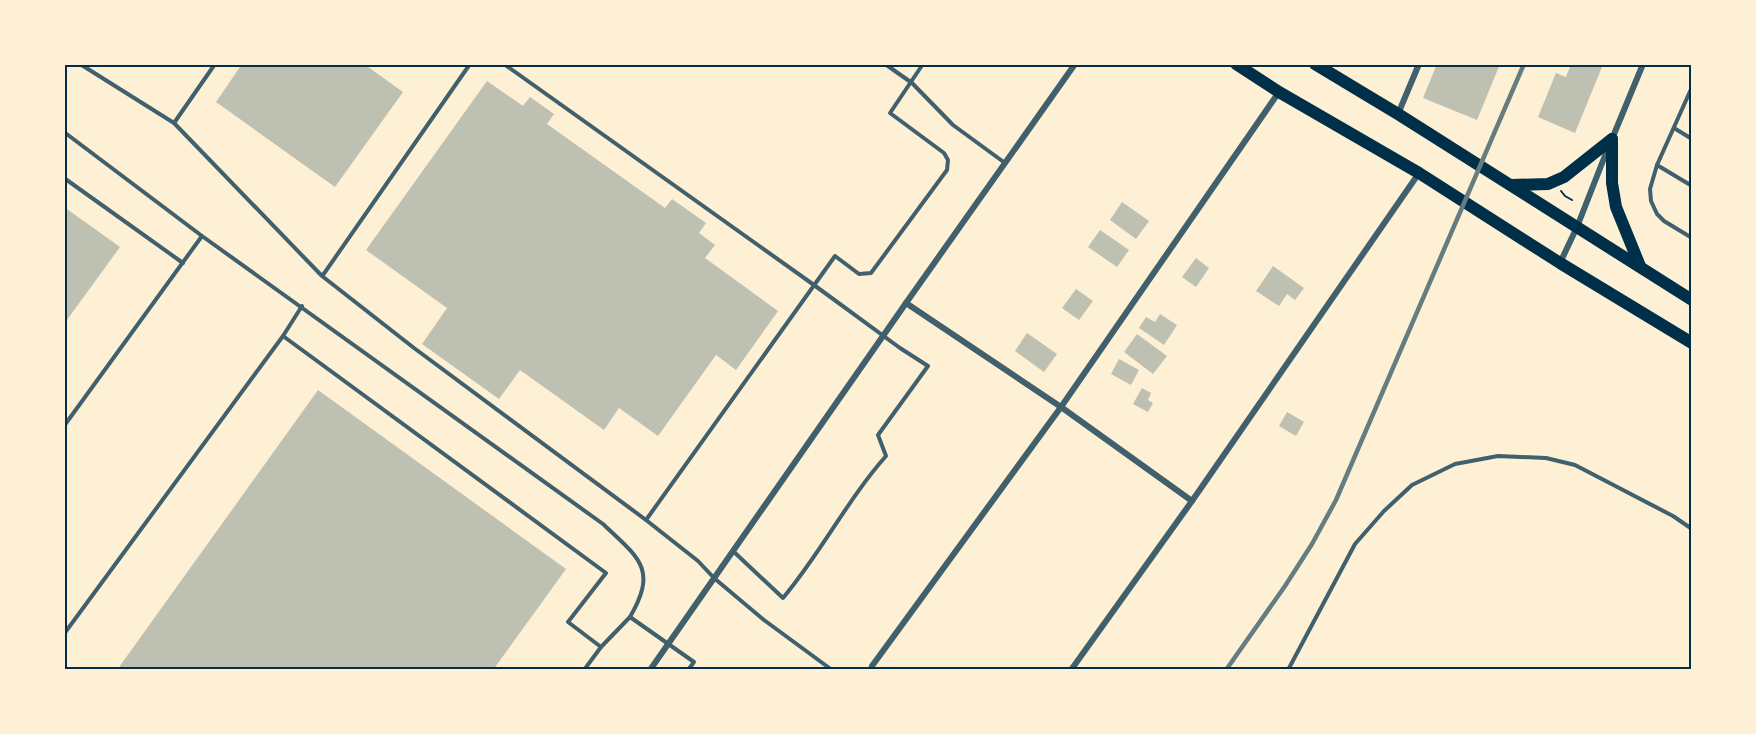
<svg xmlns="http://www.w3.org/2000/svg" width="1756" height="734" font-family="Spectral,serif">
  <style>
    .building { fill: #bec0b2 }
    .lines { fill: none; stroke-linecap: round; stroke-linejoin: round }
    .path { stroke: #003049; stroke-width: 2 }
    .service { stroke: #3f606c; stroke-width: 4 }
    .minor { stroke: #3f606c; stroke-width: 6 }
    .trunk { stroke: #003049; stroke-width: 12 }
    .rail { stroke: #657d81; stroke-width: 4.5 }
    .neatline { fill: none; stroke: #003049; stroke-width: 2 }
  </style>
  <rect width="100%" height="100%" fill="#fdf0d5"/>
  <g class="building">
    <path d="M242,64H364L403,92L335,187L216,102Z"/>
    <path d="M1437,64H1500L1477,120L1423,98Z"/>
    <path d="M1571,64H1597L1602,67L1575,133L1538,117L1556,73L1566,77Z"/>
    <path d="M487,81L523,106L530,97L554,114L547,124L665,208L672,199L706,223L699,233L715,245L705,258L778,311L736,370L716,355L658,436L619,408L604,430L520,370L499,399L422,344L447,308L366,250Z"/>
    <path d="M1122,202L1149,221L1136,239L1110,220Z"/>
    <path d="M64,207L120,247L64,324Z"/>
    <path d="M1100,230L1129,250L1117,267L1088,247Z"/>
    <path d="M1196,258L1209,268L1196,287L1182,277Z"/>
    <path d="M1273,266L1304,288L1295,300L1287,294L1279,306L1256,291Z"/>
    <path d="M1076,289L1093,301L1079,320L1062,308Z"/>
    <path d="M1160,314L1177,325L1164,345L1139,328L1146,317L1155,322Z"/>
    <path d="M1027,333L1057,354L1044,372L1015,351Z"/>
    <path d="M1137,334L1167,356L1153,374L1124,352Z"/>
    <path d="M1119,359L1139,370L1131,385L1111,374Z"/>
    <path d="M1142,388L1151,393L1148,400L1153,403L1148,412L1133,404Z"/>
    <path d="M318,390L566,569L493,670H117Z"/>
    <path d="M1287,412L1304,422L1296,436L1279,426Z"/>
  </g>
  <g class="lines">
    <path class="path" d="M1561,191L1565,196L1572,200"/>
    <g class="service">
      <path d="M80,64L174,123L322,276L414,348L646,520"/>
      <path d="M504,64L814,285L900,348L928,366L878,435L886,456C847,500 821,553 783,598L733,551"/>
      <path d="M885,64L912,83L953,125L1005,163"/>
      <path d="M1692,87L1657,165L1650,189L1651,201L1657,214L1664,221L1692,238"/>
      <path d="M174,123L215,64"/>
      <path d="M1674,128L1692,139"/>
      <path d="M64,132L202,236L64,426"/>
      <path d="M1657,165L1692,186"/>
      <path d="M64,178L183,263"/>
      <path d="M202,236L603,524C639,558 658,569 630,617"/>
      <path d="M323,275L470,64"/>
      <path d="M283,336L302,306"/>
      <path d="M64,634L283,336L606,573L568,622L601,647L584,670"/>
      <path d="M601,647L630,617L694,662L688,670"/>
      <path d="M832,670L764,620L714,578L698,561L646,520L835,256L859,274L871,273L947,170L948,160L944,153L890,113L923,64"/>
      <path d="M1288,670L1355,544L1384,511L1412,485L1455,464L1498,456L1546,458L1575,465L1673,516L1692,529"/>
    </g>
    <g class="minor">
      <path d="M1398,114L1419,64"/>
      <path d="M1612,139L1643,64"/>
      <path d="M1560,263L1577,227L1608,148"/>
      <path d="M906,303L1061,407L1192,501"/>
      <path d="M872,666L1061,407L1279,92"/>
      <path d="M650,670L906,303L1075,64"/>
      <path d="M1071,670L1192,501L1419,173"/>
    </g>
    <g class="trunk">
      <path d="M1236,64L1279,92L1419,173L1560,263L1692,343"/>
      <path d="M1315,64L1398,114L1692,300"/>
      <path d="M1612,139V183L1616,207L1640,266"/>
      <path d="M1511,185L1548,184L1564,177L1612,139"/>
    </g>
    <path class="rail" d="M1226,670L1285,586L1312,544L1336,500L1524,64"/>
  </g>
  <rect width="1756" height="734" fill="none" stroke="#fdf0d5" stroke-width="132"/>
  <rect x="66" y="66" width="1624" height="602" class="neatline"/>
</svg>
